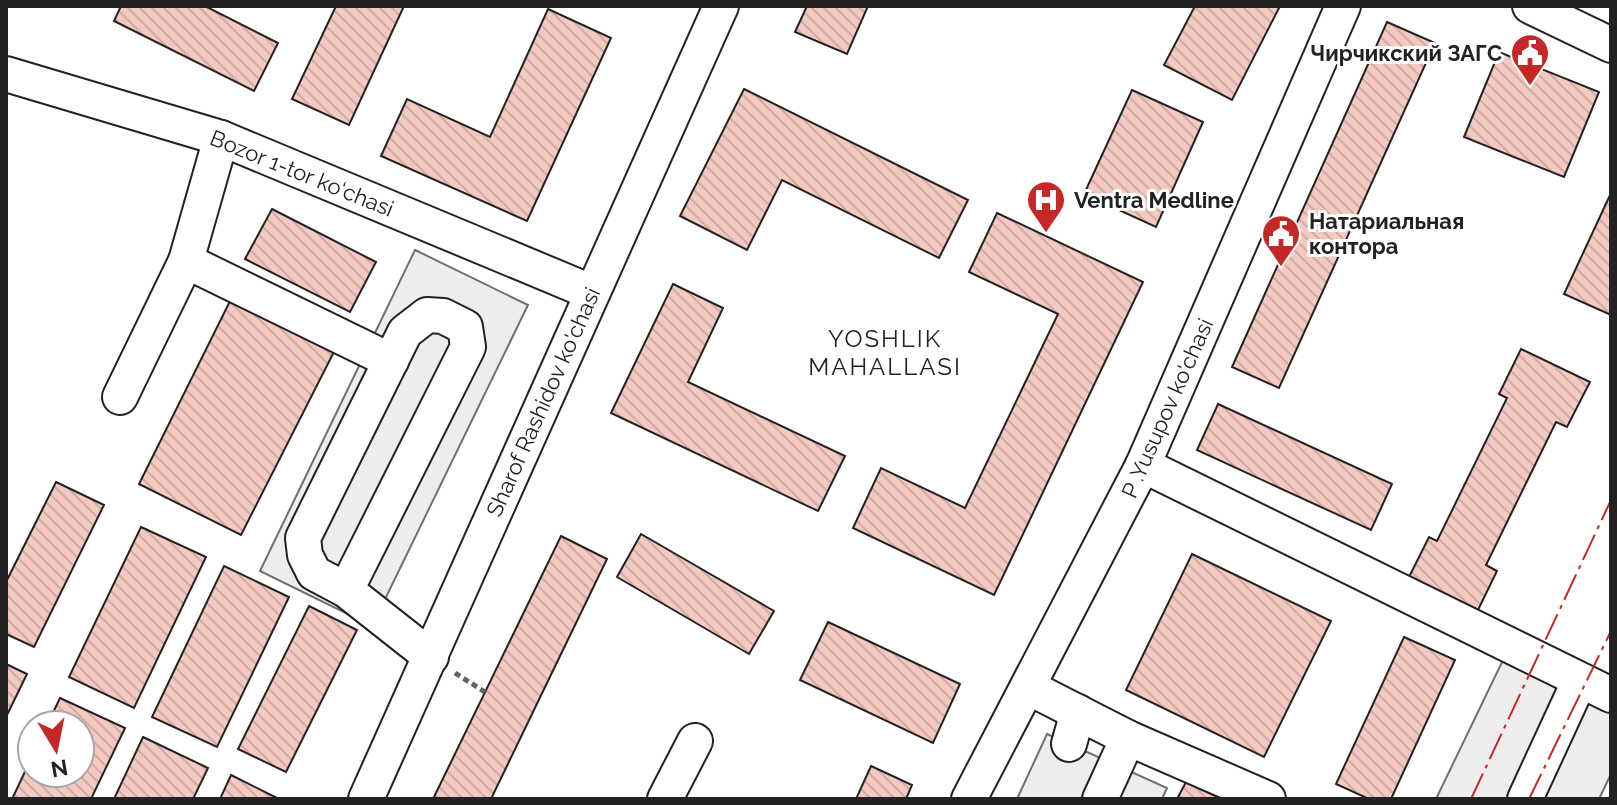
<svg xmlns="http://www.w3.org/2000/svg" width="1617" height="805" font-family="Raleway,sans-serif">
  <style>
    .parking { fill: #ededed; stroke: #6f6f6f; stroke-width: 2 }
    .building { fill: url(#building-back-hatch); stroke: #222; stroke-width: 2 }
    .lines { fill: none; stroke-linecap: round; stroke-linejoin: round }
    .minor-casing { stroke: #222; stroke-width: 38 }
    .path { stroke: #646464; stroke-width: 5; stroke-dasharray: 6 4; stroke-linecap: butt }
    .minor { stroke: #fff; stroke-width: 34 }
    .power { stroke: #c62828; stroke-width: 2; stroke-dasharray: 28 6 4 6; stroke-linecap: butt }
    .labels { text-anchor: middle; dominant-baseline: central; stroke-width: 6; stroke-linejoin: round; paint-order: stroke }
    .poi-label { font-size: 22px; font-weight: bold; fill: #222; stroke: #fff; text-anchor: start }
    .street-label { font-size: 22px; fill: #222; stroke: #fff }
    .neighbourhood-label { font-size: 24px; letter-spacing: 2px; fill: #222; stroke: #fff }
  </style>
  <defs>
    <pattern id="building-back-hatch" width="6" height="6" patternUnits="userSpaceOnUse" patternTransform="scale(2)"><rect width="6" height="6" fill="#f3c9c0"/><path d="M-1 5l2 2M0 0l6 6M5-1l2 2" fill="none" stroke="#d0aca5"/></pattern>
  </defs>
  <rect width="100%" height="100%" fill="#fff"/>
  <g class="parking">
    <path d="M415,250L528,305L372,626L260,571Z"/>
    <path d="M1516,633L1611,678V774L1599,799H1436Z"/>
    <path d="M1047,734L1167,788L1162,799H1017Z"/>
  </g>
  <g class="building">
    <path d="M121,6H205L278,43L254,91L114,21Z"/>
    <path d="M336,6H404L349,125L292,99Z"/>
    <path d="M807,6H868L847,54L795,32Z"/>
    <path d="M1195,6H1280L1232,100L1164,65Z"/>
    <path d="M548,9L611,38L527,221L381,156L407,99L490,137Z"/>
    <path d="M1387,22L1435,43L1279,388L1232,367Z"/>
    <path d="M1499,52L1599,92L1564,177L1464,137Z"/>
    <path d="M744,89L968,200L939,258L782,180L747,250L680,216Z"/>
    <path d="M1132,90L1203,122L1156,227L1084,194Z"/>
    <path d="M1611,193V315L1564,294Z"/>
    <path d="M272,209L376,262L350,312L245,259Z"/>
    <path d="M997,213L1143,282L994,595L853,528L881,468L965,508L1058,314L969,272Z"/>
    <path d="M673,284L723,308L688,382L845,456L818,511L611,413Z"/>
    <path d="M235,291L339,342L241,535L139,484Z"/>
    <path d="M1521,349L1590,382L1567,427L1556,422L1486,565L1497,571L1478,610L1409,577L1429,537L1437,541L1507,398L1499,394Z"/>
    <path d="M1218,404L1392,484L1371,530L1197,450Z"/>
    <path d="M56,482L104,505L34,647L6,634V582Z"/>
    <path d="M141,527L206,557L134,708L69,677Z"/>
    <path d="M641,534L774,611L749,654L617,577Z"/>
    <path d="M561,536L607,559L532,714L491,799H433Z"/>
    <path d="M1192,554L1331,621L1264,757L1126,690Z"/>
    <path d="M224,566L289,597L217,747L152,717Z"/>
    <path d="M309,606L357,630L286,772L238,749Z"/>
    <path d="M828,622L960,684L933,743L800,680Z"/>
    <path d="M1404,637L1455,660L1391,799H1369L1336,784Z"/>
    <path d="M6,664L27,674L6,717Z"/>
    <path d="M60,698L125,728L91,799H12L32,757V773H80V725H47Z"/>
    <path d="M143,737L208,768L193,799H114Z"/>
    <path d="M871,766L912,785L906,799H856Z"/>
    <path d="M231,775L279,799H220Z"/>
    <path d="M1186,782L1222,799H1177Z"/>
  </g>
  <g class="lines">
    <defs>
      <g id="minor">
        <path d="M1530,6L1611,45"/>
        <path d="M6,74L221,138L591,292"/>
        <path d="M221,138L186,261L391,361"/>
        <path d="M120,397L186,261"/>
        <path d="M1143,465L1611,695"/>
        <path d="M346,590L468,347L465,327L443,316L427,315L405,332L303,538L305,555L314,573L346,590L431,657"/>
        <path d="M1028,687L1128,738L1268,799"/>
        <path d="M1069,744L1078,712"/>
        <path d="M366,799L721,6"/>
        <path d="M665,799L695,741"/>
        <path d="M969,799L1143,465L1343,6"/>
        <path d="M1100,799L1128,738"/>
        <path d="M1525,799L1579,682"/>
      </g>
    </defs>
    <use href="#minor" class="minor-casing"/>
    <path class="path" d="M455,673L485,692"/>
    <use href="#minor" class="minor"/>
    <g class="power">
      <path d="M1471,799L1611,500"/>
      <path d="M1529,799L1611,631"/>
    </g>
  </g>
  <defs>
    <symbol id="civic-pin" viewBox="-11 -11 22 30"><path d="M0 17L-7.5 6A9.5 9.5 0 1 1 7.5 6Z" fill="#c62828" stroke="#fff"/><path d="M-.6-6.5H3V-4.5H.6V-3L4-1V1h2V6H-6V1h2V-1L-.6-3ZM-1.2 2.5V6h2.4V2.5Z" fill="#fff"/></symbol>
    <symbol id="hospital-pin" viewBox="-11 -11 22 30"><path d="M0 17L-7.5 6A9.5 9.5 0 1 1 7.5 6Z" fill="#c62828" stroke="#fff"/><path d="M-5-5h3v3.5h4V-5h3V5h-3V1.5h-4V5h-3Z" fill="#fff"/></symbol>
  </defs>
  <g fill-rule="evenodd">
    <use href="#civic-pin" x="1508" y="31" width="44" height="60"/>
    <use href="#hospital-pin" x="1024" y="178" width="44" height="60"/>
    <use href="#civic-pin" x="1259" y="212" width="44" height="60"/>
  </g>
  <g class="labels">
    <g class="poi-label">
      <text x="1502" y="53" text-anchor="end">Чирчикский ЗАГС</text>
      <text x="1074" y="200">Ventra Medline</text>
      <text x="1309" y="221">Натариальная<tspan x="1309" dy="25">контора</tspan></text>
    </g>
    <g class="street-label">
      <text transform="translate(302 173) rotate(22)">Bozor 1-tor ko‘chasi</text>
      <text transform="translate(543 402) rotate(-66)">Sharof Rashidov ko'chasi</text>
      <text transform="translate(1167 408) rotate(-66)">P .Yusupov ko'chasi</text>
    </g>
    <g class="neighbourhood-label">
      <text x="885" y="338">YOSHLIK<tspan x="885" dy="28">MAHALLASI</tspan></text>
    </g>
  </g>
  <rect width="1617" height="805" fill="none" stroke="#222222" stroke-width="16"/>
  <g transform="translate(56 749) rotate(170)"><circle r="38" fill="#ffffff" stroke="#a7a7a7" stroke-width="2"/>
  <path d="M0-6L14 30L0 20L-14 30Z" fill="#c62828"/>
  <text y="-12" font-size="22" font-weight="bold" text-anchor="middle" fill="#222222">N</text>
  </g>
</svg>
